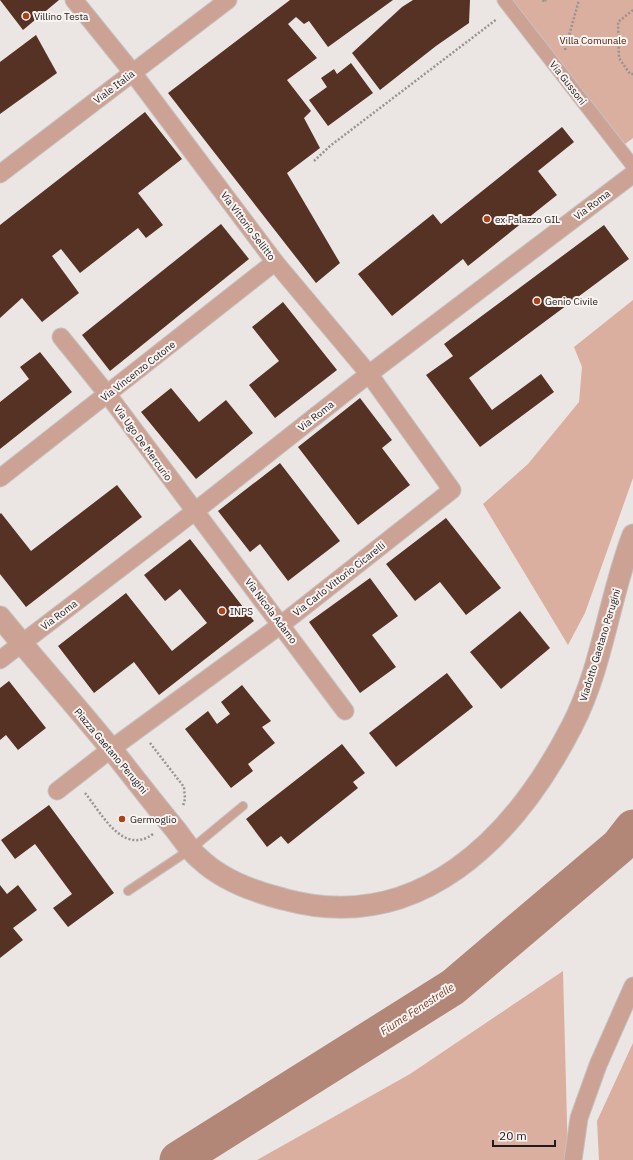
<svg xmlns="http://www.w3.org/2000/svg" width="633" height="1160" font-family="'IBM Plex Sans',sans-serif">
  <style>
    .green { fill: #daafa0 }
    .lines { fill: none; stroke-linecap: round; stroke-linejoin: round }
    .river { stroke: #b28778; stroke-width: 37 }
    .building { fill: #563225 }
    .service-casing { stroke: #c6c1c0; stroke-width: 10 }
    .pedestrian-casing { stroke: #c6c1c0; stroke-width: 15 }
    .minor-casing { stroke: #c6c1c0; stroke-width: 19 }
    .tertiary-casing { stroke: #c6c1c0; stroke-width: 23 }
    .path { stroke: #979392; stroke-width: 2.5; stroke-dasharray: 2 2; stroke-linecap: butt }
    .service { stroke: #cba294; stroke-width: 8 }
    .pedestrian { stroke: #cba294; stroke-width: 13 }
    .minor { stroke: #cba294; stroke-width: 17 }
    .tertiary { stroke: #cba294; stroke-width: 21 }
    .poi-dot { fill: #a84218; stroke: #f8f3f1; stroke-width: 1.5 }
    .labels { text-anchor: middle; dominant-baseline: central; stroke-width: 4; stroke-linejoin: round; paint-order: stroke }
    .poi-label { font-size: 10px; fill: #1d1b1b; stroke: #f8f3f1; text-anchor: start }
    .park-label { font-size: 10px; fill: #4e1802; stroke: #f8f3f1 }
    .street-label { font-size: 10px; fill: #1d1b1b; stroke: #f8f3f1 }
    .water-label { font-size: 11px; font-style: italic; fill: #7b402b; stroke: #f8f3f1 }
  </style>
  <rect width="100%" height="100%" fill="#ebe6e4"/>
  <g class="green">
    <path d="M511,0H633V138L625,144Z"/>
    <path d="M633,300V478L585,613L568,645L483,504L528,464L579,402L582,367L574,347Z"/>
    <path d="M563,971L568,1160H257L410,1074Z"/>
    <path d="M633,1043V1160H599L597,1121Z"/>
  </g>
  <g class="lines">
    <path class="river" d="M178,1160L453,987L619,846L633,828"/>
  </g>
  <g class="building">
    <path d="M0,0H59L23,30Z"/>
    <path d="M290,0H393L328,47L309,21L304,24L296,17L288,24L317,58L287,80L311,111L304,118L320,148L287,173L340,263L316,283L168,93Z"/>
    <path d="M413,0H470L469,23L436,46L380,90L352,53L402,7Z"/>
    <path d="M36,35L57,73L0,114V62Z"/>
    <path d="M351,63L373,93L328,126L309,100L327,87L321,78L334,69L337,74Z"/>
    <path d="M145,112L182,159L138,193L163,225L146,238L138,228L80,273L61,249L52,256L79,293L42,322L22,298L0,318V225Z"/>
    <path d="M562,127L574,142L538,171L557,195L468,266L463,259L392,316L358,274L433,214L441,224Z"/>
    <path d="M221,224L249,259L110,371L82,335Z"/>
    <path d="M604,225L629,259L469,378L492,410L541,374L554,392L480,447L426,375L453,356L444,344Z"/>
    <path d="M283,302L337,370L275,418L249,385L279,361L252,327Z"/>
    <path d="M40,352L72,392L0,449V402L29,379L20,367Z"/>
    <path d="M171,388L199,422L226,400L253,433L196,479L141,412Z"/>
    <path d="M360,398L392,440L382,448L410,485L358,525L298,447Z"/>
    <path d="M280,463L340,541L288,581L260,544L250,552L218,511Z"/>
    <path d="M117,485L142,517L26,607L0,574V514L1,513L31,551Z"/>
    <path d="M446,518L501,588L466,615L440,582L415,601L386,564Z"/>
    <path d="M190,539L254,621L159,695L134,662L94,693L58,646L126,593L172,651L207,623L180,589L165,601L144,575Z"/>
    <path d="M370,578L398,616L372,635L396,667L360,693L309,622Z"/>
    <path d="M520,611L550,648L501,689L470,652Z"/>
    <path d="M447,673L473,707L396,767L369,733Z"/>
    <path d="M9,681L46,728L18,750L6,735L0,740V688Z"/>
    <path d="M242,685L271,721L262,727L275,743L248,764L253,771L231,788L185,729L208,711L217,724L230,714L221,702Z"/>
    <path d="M342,744L365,773L353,782L358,788L288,844L281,836L267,847L246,819Z"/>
    <path d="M49,805L114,893L68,927L53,908L72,894L35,844L15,859L1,840Z"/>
    <path d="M0,885L7,894L18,885L37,910L13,928L23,940L0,958Z"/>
  </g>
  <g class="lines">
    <defs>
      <path id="service" d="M128,891L191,849L243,806"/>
      <path id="pedestrian" d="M504,0L633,166"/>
      <g id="minor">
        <path d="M0,174L228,0"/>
        <path d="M61,337L108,395L345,711"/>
        <path d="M0,478L275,262"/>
        <path d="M0,660L194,512L369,374L633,174"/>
        <path d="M57,791L111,749L282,624L452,490L369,374L275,262L133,73L74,0"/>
        <path d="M573,1160L579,1118L598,1065L633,986"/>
      </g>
      <path id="tertiary" d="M0,617C39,665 81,711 120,760C138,783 156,806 175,829C183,839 190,851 200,859C221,879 255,892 283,899C419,937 515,837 572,726C603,666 609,597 633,535"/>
    </defs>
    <use href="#service" class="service-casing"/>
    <use href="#pedestrian" class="pedestrian-casing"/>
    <use href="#minor" class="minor-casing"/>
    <use href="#tertiary" class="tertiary-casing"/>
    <g class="path">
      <path d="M543,0L544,2L546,0"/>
      <path d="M633,10L618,22L619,58L630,74H633"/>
      <path d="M565,50L579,0"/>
      <path d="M314,161L330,146L497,19"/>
      <path d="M150,743L184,787L185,799L183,806"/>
      <path d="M85,793C102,814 123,856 153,834"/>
    </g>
    <use href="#service" class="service"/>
    <use href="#pedestrian" class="pedestrian"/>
    <use href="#minor" class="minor"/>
    <use href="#tertiary" class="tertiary"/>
  </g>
  <g class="poi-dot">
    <circle cx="26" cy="16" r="4"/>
    <circle cx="487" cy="219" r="4"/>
    <circle cx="537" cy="301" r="4"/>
    <circle cx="222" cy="611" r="4"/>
    <circle cx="122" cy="819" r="4"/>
  </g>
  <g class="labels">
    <g class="poi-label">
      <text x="34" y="16">Villino Testa</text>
      <text x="495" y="219">ex Palazzo GIL</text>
      <text x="545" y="301">Genio Civile</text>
      <text x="230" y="611">INPS</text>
      <text x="130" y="819">Germoglio</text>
    </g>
    <g class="park-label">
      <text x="593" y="40">Villa Comunale</text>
    </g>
    <g class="street-label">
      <text transform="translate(568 83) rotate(52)">Via Gussoni</text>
      <text transform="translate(114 87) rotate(-37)">Viale Italia</text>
      <text transform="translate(592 205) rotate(-37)">Via Roma</text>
      <text transform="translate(248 226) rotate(53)">Via Vittorio Sellitto</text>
      <text transform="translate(138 371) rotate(-38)">Via Vincenzo Cotone</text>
      <text transform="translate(316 416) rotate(-38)">Via Roma</text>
      <text transform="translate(143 443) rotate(54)">Via Ugo De Mercurio</text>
      <text transform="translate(339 579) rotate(-38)">Via Carlo Vittorio Cicarelli</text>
      <text transform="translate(271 611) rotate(53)">Via Nicola Adamo</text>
      <text transform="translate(59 615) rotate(-37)">Via Roma</text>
      <text transform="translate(600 645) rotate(-73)">Viadotto Gaetano Perugini</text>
      <text transform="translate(111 751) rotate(50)">Piazza Gaetano Perugini</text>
    </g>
    <g class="water-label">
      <text transform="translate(417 1009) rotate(-33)">Fiume Fenestrelle</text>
    </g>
  </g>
  <path d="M493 1140v6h62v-6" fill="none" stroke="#1d1b1b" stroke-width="2"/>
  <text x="499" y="1140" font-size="12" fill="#1d1b1b" stroke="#f8f3f1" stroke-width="3" paint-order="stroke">20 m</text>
</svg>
